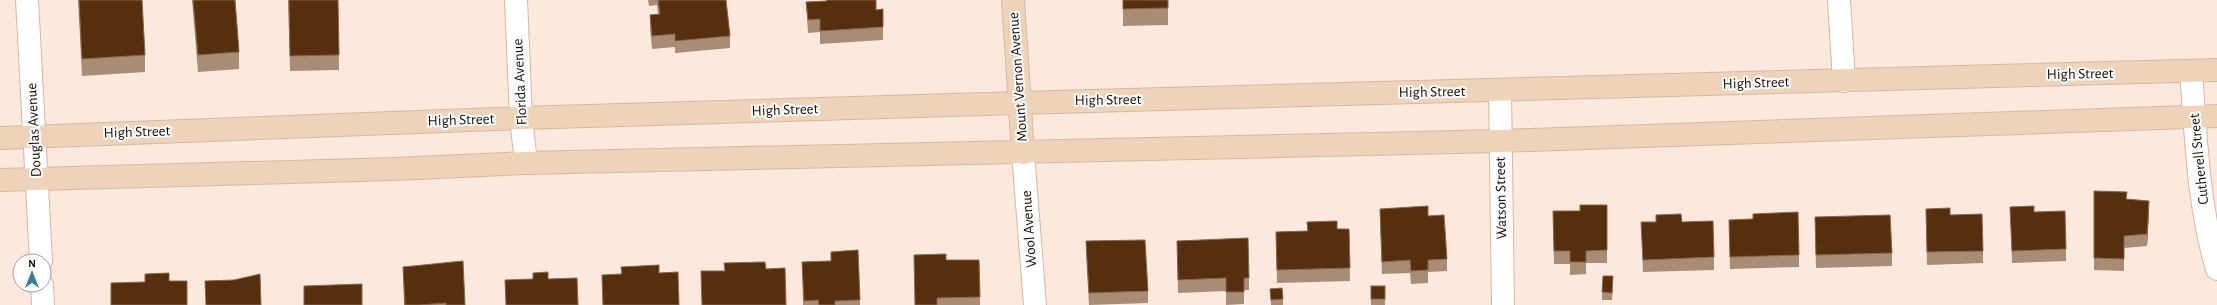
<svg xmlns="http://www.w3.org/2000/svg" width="2217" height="305" font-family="'Alegreya Sans',sans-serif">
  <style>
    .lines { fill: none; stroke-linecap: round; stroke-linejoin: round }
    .street-casing { stroke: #d7b8a3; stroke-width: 24 }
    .secondary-casing { stroke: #d7b8a3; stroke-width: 24 }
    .street { stroke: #fff; stroke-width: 22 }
    .secondary { stroke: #eed3ba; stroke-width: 22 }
    .wall { fill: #a98c76 }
    .shaded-wall { fill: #88664c }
    .building { fill: #562f0f; stroke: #88664c }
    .labels { text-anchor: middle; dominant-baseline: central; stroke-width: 4; stroke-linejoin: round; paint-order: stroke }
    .street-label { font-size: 15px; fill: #160c05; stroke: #fff }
  </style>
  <rect width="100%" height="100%" fill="#fce8dc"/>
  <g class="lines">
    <defs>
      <g id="street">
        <path d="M27,0L41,261"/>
        <path d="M516,0L521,118L526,163"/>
        <path d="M1839,0L1844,81"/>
        <path d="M2191,71C2196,138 2198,205 2217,269"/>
        <path d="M1500,91L1503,305"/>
        <path d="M1023,153L1035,305"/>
        <path d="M42,285L43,305"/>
      </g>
      <g id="secondary">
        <path d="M1013,0L1023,153"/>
        <path d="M0,138L521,118L1020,103L2217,70"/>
        <path d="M0,180L395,169L526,163L1500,141L2217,116"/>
      </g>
    </defs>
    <use href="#street" class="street-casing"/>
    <use href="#secondary" class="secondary-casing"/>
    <use href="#street" class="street"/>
    <use href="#secondary" class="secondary"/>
  </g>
  <g class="wall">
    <path d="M78,0H142L145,55V72L82,76Z"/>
    <path d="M192,0H235L239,52V69L198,72Z"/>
    <path d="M288,0H338L339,70L290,71Z"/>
    <path d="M648,0H726L730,36V48L675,53V47L652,49L650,28V15L658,14L657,5L649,6Z"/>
    <path d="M826,0H876V10L883,27V40L820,44V32L808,33L806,2L826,1Z"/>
    <path d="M1123,0H1168V25L1123,26Z"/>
    <path d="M2094,191L2127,200L2149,213L2147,246L2124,248V271L2094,270Z"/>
    <path d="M1607,205V263H1586V274L1570,275V264H1554L1553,211H1580Z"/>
    <path d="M2010,207L2034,212L2066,249V261L2012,263Z"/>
    <path d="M1380,209L1428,216L1447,259V271L1428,272V283L1411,284L1410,273L1382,274L1380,221Z"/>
    <path d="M1926,209L1950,215L1983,251V263L1927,265Z"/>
    <path d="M1753,214L1799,255V267L1730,269L1729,220L1753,219Z"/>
    <path d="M1815,217L1892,253V266L1816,268Z"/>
    <path d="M1307,222L1337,229H1349L1350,281L1277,283L1276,232L1307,231Z"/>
    <path d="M1641,222H1682L1714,257V270L1643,272Z"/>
    <path d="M1086,241L1148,291V303L1089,305L1086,253Z"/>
    <path d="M1177,241L1249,278V290H1244V304L1226,305V291L1178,293Z"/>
    <path d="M858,250L860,305H803L802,262L831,261V252Z"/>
    <path d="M946,260H979L980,305H915Z"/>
    <path d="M403,267L465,305H404Z"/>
    <path d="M621,267L659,273L679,305H603L602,275L621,274Z"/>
    <path d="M1613,284L1612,300H1602V292Z"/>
    <rect x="1371" y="286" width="14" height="19"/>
    <path d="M1270,289L1283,299V305H1271Z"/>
  </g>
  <path class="shaded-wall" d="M2149,201V213L2147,246V234Z"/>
  <g class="building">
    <path d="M79,0H142L145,55L82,59Z"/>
    <path d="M193,0H235L239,52L198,55Z"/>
    <path d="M289,0H338L339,55L290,56Z"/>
    <path d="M658,0H726L730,36L675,41V34L652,36L650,15L660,14Z"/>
    <path d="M827,0H876V10L883,9V27L820,31V19L808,20L806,2L827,1Z"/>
    <path d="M1123,0H1168V8L1123,9Z"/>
    <path d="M2094,191L2127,192L2126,199L2149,201L2147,234L2124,236V259L2094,258Z"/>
    <path d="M1580,205H1607V250L1586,251V262H1570V251H1554L1553,211H1580Z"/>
    <path d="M1428,206V216L1444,215L1447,259L1428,260V270L1411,271L1410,260L1382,262L1380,209Z"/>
    <path d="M2034,206V212L2065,211L2066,249L2012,251L2010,207Z"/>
    <path d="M1950,208V215L1982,214L1983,251L1927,252L1926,209Z"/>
    <path d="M1798,212L1799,255L1730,257L1729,220L1753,219V214Z"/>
    <path d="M1681,214L1682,222L1713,221L1714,257L1643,260L1641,222H1656V215Z"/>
    <path d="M1890,215L1892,253L1816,255L1815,217Z"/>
    <path d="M1337,221V229H1349L1350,268L1277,270L1276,232L1308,231L1307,222Z"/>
    <path d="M1248,238L1249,278H1244V292H1226V278L1178,280L1177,241Z"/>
    <path d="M1145,240L1148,291L1089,293L1086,241Z"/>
    <path d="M858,250L860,300L835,301V305H819L818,300L804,301L802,262L831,261V252Z"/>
    <path d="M946,254V260H979L980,297L937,298V305H915L914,255Z"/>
    <path d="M463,261L465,305H446V303L419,305H405L403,267Z"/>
    <path d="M765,262L766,269L785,268L786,305H702L701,271H725L724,263Z"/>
    <path d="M659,265V273L678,272L679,305H603L602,275L622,274L621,267Z"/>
    <path d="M548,272V279L577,278L578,305H506L505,280L533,279V273Z"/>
    <path d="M169,273V281H187V305H111V283L145,282V274Z"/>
    <path d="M260,274L261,305H206L205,281L234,280Z"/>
    <path d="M1603,276H1613L1612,293L1602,292Z"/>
    <path d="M362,284V305H304V286Z"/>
    <rect x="1371" y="286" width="14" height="13"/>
    <path d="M1282,288L1283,299L1271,300L1270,289Z"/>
  </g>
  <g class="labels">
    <g class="street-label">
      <text transform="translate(2080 74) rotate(-1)">High Street</text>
      <text transform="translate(1018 77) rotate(-94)">Mount Vernon Avenue</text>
      <text transform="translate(520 82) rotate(-93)">Florida Avenue</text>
      <text transform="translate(1756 83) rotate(-2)">High Street</text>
      <text transform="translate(1432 92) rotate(-1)">High Street</text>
      <text transform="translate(1108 100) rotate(-1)">High Street</text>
      <text transform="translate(785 110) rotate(-2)">High Street</text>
      <text transform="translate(461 120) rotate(-2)">High Street</text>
      <text transform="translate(34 130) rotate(-93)">Douglas Avenue</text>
      <text transform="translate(137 132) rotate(-2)">High Street</text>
      <text transform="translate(2199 159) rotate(-96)">Cutherell Street</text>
      <text transform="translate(1501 198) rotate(-91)">Watson Street</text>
      <text transform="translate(1029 229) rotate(-94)">Wool Avenue</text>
    </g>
  </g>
  <g transform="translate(32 273)"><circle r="19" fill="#ffffff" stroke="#a29e9b"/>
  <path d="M0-3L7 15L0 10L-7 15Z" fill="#3f7b92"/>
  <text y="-6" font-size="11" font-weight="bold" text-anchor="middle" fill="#160c05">N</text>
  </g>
</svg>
